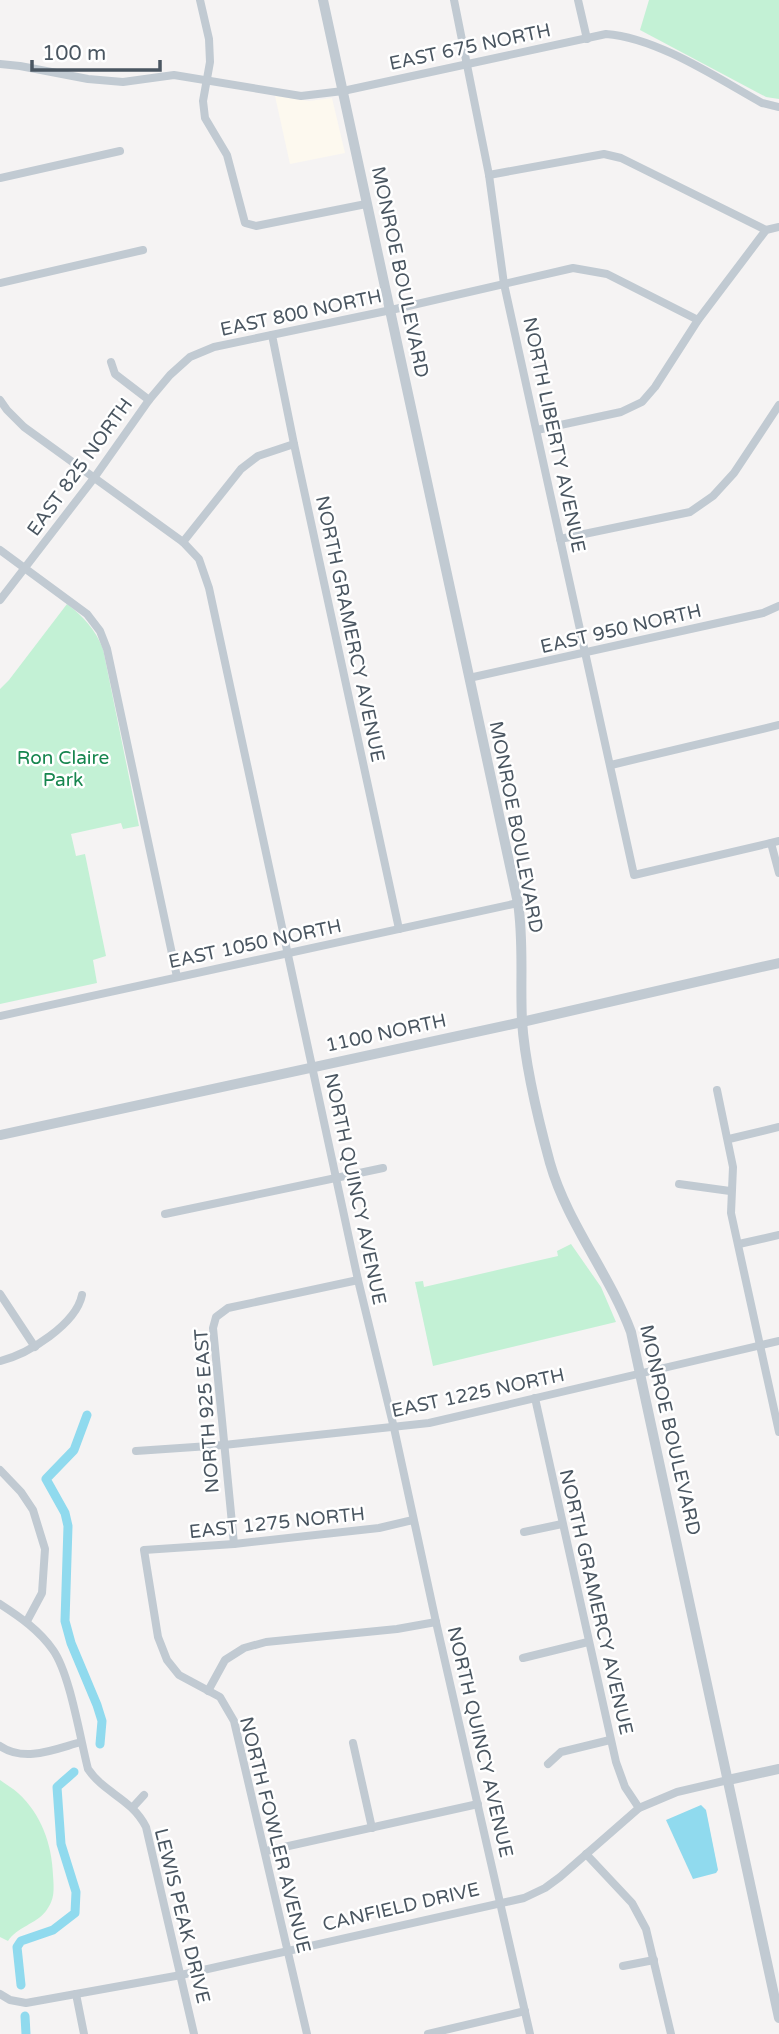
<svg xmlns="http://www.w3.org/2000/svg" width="779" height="2034" font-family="'Varela Round',sans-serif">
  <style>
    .commercial { fill: #fdf9ef }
    .green { fill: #c3f1d5 }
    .water { fill: #90daee }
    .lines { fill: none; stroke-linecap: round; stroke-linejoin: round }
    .canal { stroke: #90daee; stroke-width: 9 }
    .minor { stroke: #c1cad2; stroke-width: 8 }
    .tertiary { stroke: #c1cad2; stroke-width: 10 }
    .labels { text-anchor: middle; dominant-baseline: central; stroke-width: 5; stroke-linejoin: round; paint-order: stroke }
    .street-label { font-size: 19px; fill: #4a5661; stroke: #fff }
    .park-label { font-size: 19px; fill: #17864f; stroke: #fff }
  </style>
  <rect width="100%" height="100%" fill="#f5f3f3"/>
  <path class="commercial" d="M275,96L309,101L332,98L345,153L290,164Z"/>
  <g class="green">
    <path d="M649,0H779V99L766,97L640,30Z"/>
    <path d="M67,604C84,617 95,629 103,649L139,826L123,829L121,823L71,834L76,856L85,854L106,956L93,960L97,983L0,1004V689L9,680Z"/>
    <path d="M571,1244L601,1287L616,1322L433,1366L415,1282L423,1281L424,1287L558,1256L557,1251Z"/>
    <path d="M0,1780C5,1784 13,1788 18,1793C41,1814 52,1844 53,1875C54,1890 55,1899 46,1911C36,1924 17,1927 8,1941L0,1937Z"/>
  </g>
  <path class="water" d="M701,1805L706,1810L718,1870L716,1873L693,1879L666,1820Z"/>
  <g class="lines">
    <g class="canal">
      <path d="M87,1415L74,1450L46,1479L65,1513L68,1526L65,1621L71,1643L97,1705L102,1721L100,1744"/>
      <path d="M21,1985L17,1947L21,1941L53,1930L75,1913L76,1892L61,1844L57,1787L74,1772"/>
      <path d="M25,2016L26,2034"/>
    </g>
    <g class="minor">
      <path d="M200,0L209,39L210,62L203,101L205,118L227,155L245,223L256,226L366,204"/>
      <path d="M454,0L489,175L504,284L634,875L779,841"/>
      <path d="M578,0L587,39"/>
      <path d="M0,64L20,66L88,79L123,82L174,75L301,96L343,91L606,34C658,38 717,78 762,103L779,107"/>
      <path d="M489,175L604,154L621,158L766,230"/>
      <path d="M0,178L120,151"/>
      <path d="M0,283L143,250"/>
      <path d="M272,335L294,444L399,929"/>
      <path d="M111,362L115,374L149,400"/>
      <path d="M0,400L7,410L24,427L183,542L199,559L209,588L358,1280L394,1428L436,1622L530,2034"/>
      <path d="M537,430L621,412L642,402L655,387L698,320L766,230L779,227"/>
      <path d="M560,539L690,512L713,496L734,473L779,405"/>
      <path d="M183,542L241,469L258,456L294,444"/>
      <path d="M0,550L87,614L100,631L107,649L177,977"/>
      <path d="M0,600L94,478L149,400L170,375L190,357L214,347L391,310L573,268L607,274L698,320"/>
      <path d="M469,678L763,613L779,606"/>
      <path d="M611,765L779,725"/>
      <path d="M771,843L779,873"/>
      <path d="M0,1016L518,903"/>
      <path d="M717,1090L733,1167L731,1213L779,1432"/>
      <path d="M729,1139L779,1127"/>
      <path d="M679,1184L730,1191"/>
      <path d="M165,1214L383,1168"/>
      <path d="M739,1244L779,1235"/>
      <path d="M0,1294L35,1347"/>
      <path d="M0,1361C29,1354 76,1324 82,1295"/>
      <path d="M535,1398L616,1762L625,1787L639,1808"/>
      <path d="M136,1451L224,1445L429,1423L779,1341"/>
      <path d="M0,1470L21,1492L33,1510L45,1549L42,1593L27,1621"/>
      <path d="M524,1532L562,1524"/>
      <path d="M234,1544L213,1328L216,1317L228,1308L358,1280"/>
      <path d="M0,1604C20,1617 39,1630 53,1650C70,1674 80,1738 88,1769C105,1794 131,1798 146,1827L194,2034"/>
      <path d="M523,1658L588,1642"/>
      <path d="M208,1691L225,1660L244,1648L266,1642L397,1629L436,1622"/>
      <path d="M353,1743L372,1828"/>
      <path d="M0,1746C25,1763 55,1749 81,1742"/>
      <path d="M548,1764L561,1752L610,1740"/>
      <path d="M133,1807L144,1795"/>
      <path d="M266,1851L478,1804"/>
      <path d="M586,1854L632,1903L646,1929L671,2034"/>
      <path d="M623,1966L654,1960"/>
      <path d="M0,1994L10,2000L26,2003L181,1975L524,1898L545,1888L560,1877L639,1808L677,1792L728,1780"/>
      <path d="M76,1994L84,2034"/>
      <path d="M307,2034L234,1721L220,1697L179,1675L167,1660L158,1637L144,1550L234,1544L379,1528L413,1520"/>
      <path d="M428,2034L525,2011"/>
    </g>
    <g class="tertiary">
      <path d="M323,0L518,903C524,942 520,981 522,1021C525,1066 538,1119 550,1163C567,1223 609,1273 631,1332L779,2018"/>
      <path d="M0,1135L522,1022L779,963"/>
      <path d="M728,1780L779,1769"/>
    </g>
  </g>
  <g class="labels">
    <g class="street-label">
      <text transform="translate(470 47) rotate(-12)">EAST 675 NORTH</text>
      <text transform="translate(400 272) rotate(78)">MONROE BOULEVARD</text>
      <text transform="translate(301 313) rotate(-12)">EAST 800 NORTH</text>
      <text transform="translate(554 435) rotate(78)">NORTH LIBERTY AVENUE</text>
      <text transform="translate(80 467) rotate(-54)">EAST 825 NORTH</text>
      <text transform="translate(350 629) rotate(78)">NORTH GRAMERCY AVENUE</text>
      <text transform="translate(621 629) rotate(-13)">EAST 950 NORTH</text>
      <text transform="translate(516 827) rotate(79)">MONROE BOULEVARD</text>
      <text transform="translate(255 944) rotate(-12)">EAST 1050 NORTH</text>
      <text transform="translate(386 1033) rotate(-12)">1100 NORTH</text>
      <text transform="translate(355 1189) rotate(78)">NORTH QUINCY AVENUE</text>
      <text transform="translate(478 1393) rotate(-12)">EAST 1225 NORTH</text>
      <text transform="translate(207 1411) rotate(-94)">NORTH 925 EAST</text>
      <text transform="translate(670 1430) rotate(77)">MONROE BOULEVARD</text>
      <text transform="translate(277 1523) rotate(-6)">EAST 1275 NORTH</text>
      <text transform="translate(596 1602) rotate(77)">NORTH GRAMERCY AVENUE</text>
      <text transform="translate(480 1742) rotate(77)">NORTH QUINCY AVENUE</text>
      <text transform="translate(275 1835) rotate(76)">NORTH FOWLER AVENUE</text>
      <text transform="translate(401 1907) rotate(-13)">CANFIELD DRIVE</text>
      <text transform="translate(182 1916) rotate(76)">LEWIS PEAK DRIVE</text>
    </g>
    <g class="park-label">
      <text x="63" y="758">Ron Claire<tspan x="63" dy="22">Park</tspan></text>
    </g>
  </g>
  <path d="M32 60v10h128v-10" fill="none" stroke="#4a5661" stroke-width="3.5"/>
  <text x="42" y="60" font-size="21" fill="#4a5661" stroke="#ffffff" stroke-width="5" paint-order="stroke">100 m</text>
</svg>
